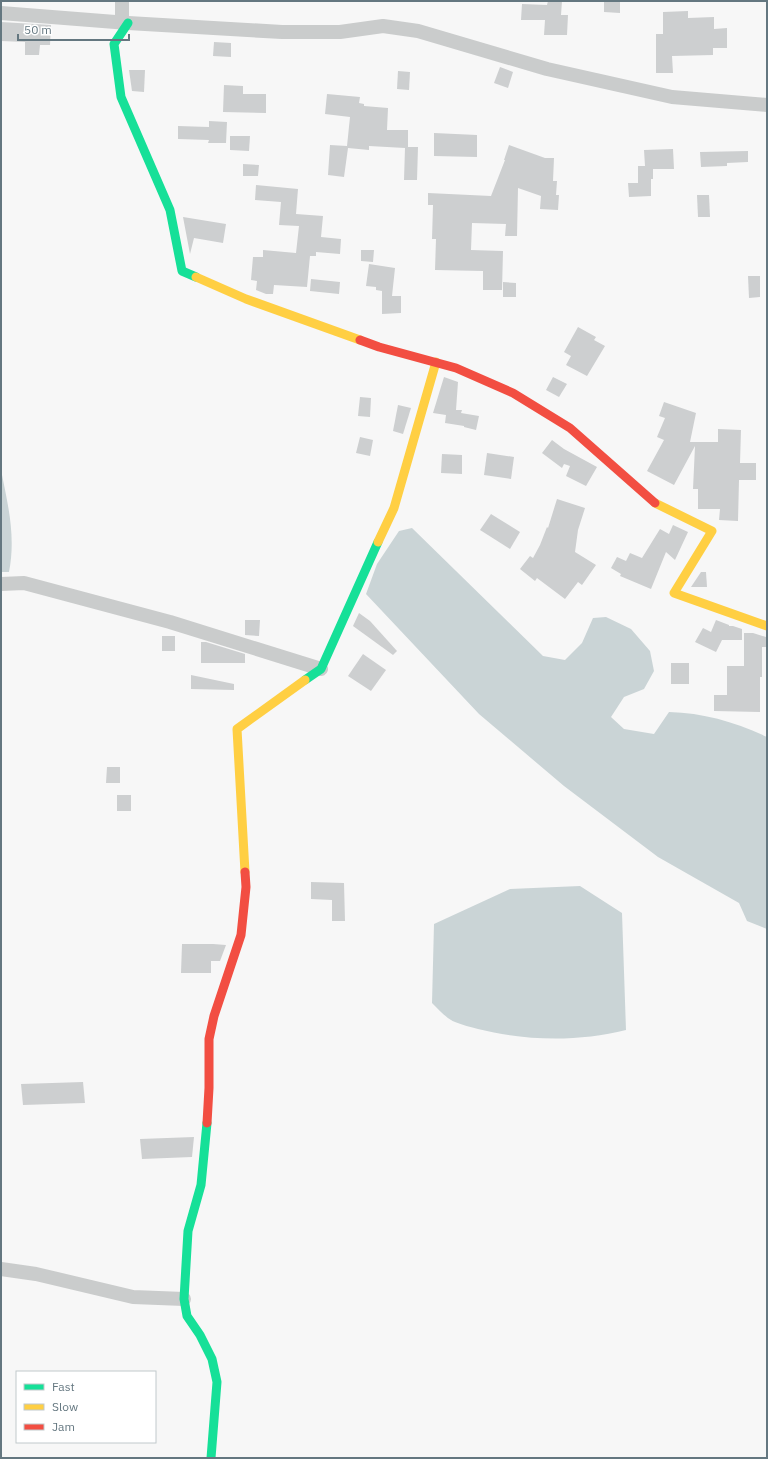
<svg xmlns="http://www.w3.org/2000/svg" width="768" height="1459" font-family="'IBM Plex Sans',sans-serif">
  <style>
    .water { fill: #cad4d6 }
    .building { fill: #cdcfd0 }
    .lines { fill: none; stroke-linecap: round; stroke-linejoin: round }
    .street { stroke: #cacccc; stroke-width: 14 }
    .fast { stroke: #16e098; stroke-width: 9 }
    .slow { stroke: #ffcf43; stroke-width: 9 }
    .jam { stroke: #f24e42; stroke-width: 9 }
  </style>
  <rect width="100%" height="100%" fill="#f7f7f7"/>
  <g class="water">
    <path d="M1,470C8,505 16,536 9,572H1Z"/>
    <path d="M412,528L543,656L565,660L582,643L593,618L606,617L631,629L650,651L654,671L644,689L624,697L611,717L624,729L654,734L669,712C704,713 735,722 767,737V929L747,921L739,903L658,857L564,786L479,714L366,594L377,564L399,531Z"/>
    <path d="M580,886L622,913L626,1030C578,1042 526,1041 478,1029C471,1027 462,1025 455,1022C447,1019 438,1009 432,1003L434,924L510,889Z"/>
  </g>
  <g class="building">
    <path d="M548,1H562L561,15H568L567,35H544L545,20H521L522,4L547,5Z"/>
    <path d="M604,1H620V13L604,12Z"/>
    <path d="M688,11V18L714,17V29L727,28V48H713V55L672,56L673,73H656V34H663V12Z"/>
    <path d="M1,22L51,25L50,45H40L39,55H25V42L1,41Z"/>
    <path d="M214,42L231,43V57L213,56Z"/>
    <path d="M500,67L513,72L508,88L494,83Z"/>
    <path d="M129,70H145L144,92L132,91Z"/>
    <path d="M398,71L410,72L409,90L397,89Z"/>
    <path d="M224,85L243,86V94H266V113L223,112Z"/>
    <path d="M327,94L360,97L359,103L364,104V106L388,108L387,130H408V147H418L417,180H404L405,148L369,146V150L348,148L344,177L328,175L330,145L347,146L350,117L325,114Z"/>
    <path d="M209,121L227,122L226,143H208L209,140L178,139V126L209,127Z"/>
    <path d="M434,133L477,135V157L434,156Z"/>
    <path d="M230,136H250L249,151L230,150Z"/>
    <path d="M509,145L545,158H554L553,181H557L556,195H559L558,210L540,209L541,196L518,188L517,236H505L506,224L472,223L471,250L503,251L502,290H483V271L435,270L436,239H432L433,205H428V193L491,196L505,160H504Z"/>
    <path d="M673,149L674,169H653V179H651V196L629,197L628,183H638V166H645L644,150Z"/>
    <path d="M748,151V162L727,163V166L701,167L700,152Z"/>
    <path d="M243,164L259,165L258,176H243Z"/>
    <path d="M256,185L298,189L296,214L323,216L321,237L341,239L340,254L316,252V256H310L307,287L274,285L273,294H266L256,290L257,281L251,280L253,257H263V250L296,253L299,226L279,225L281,202L255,200Z"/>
    <path d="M697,195H709L710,217H698Z"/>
    <path d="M183,217L226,224L223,243L194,238L190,254Z"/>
    <path d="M361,250H374L373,262L361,261Z"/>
    <path d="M369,264L395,268L392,296H401V313L382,314V291L376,290V287L366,286Z"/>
    <path d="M748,276H760V297L749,298Z"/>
    <path d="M311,279L340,282L339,294L310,291Z"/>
    <path d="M503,282L516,283V297H503Z"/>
    <path d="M578,327L596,337L594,340L605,346L587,376L566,365L571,356L564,352Z"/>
    <path d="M444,377L458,382L456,410H462L461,413L479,416L476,430L464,427V426L445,423L446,415L433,413Z"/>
    <path d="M553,377L567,384L559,397L546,390Z"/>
    <path d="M360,397L371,398L370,417L358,416Z"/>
    <path d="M664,402L696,413L690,442H718V429L741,430L740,463H756V480H739L738,521L719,520L720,509H698V489H693L695,446L674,485L647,471L664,440L657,437L665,418L659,416Z"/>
    <path d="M398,405L411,408L403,434L393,431Z"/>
    <path d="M360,437L373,440L370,456L356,453Z"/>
    <path d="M552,440L564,449L597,467L586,486L566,476L570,466L564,464L562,468L542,453Z"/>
    <path d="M487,453L514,457L511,479L484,475Z"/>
    <path d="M442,454L462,455V474L441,473Z"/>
    <path d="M557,499L585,508L578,530L575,552L596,565L582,585L578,582L565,599L537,578L535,581L520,569L530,556L533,558L540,545L547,527L548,528Z"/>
    <path d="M491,514L520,532L510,549L480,530Z"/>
    <path d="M673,525L688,532L675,560L666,552L651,589L620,576L621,574L611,568L617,557L626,561L630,553L642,558L660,529L669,534Z"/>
    <path d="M701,572H706L707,587H691Z"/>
    <path d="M359,613L370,621L397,651L393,655L353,626Z"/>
    <path d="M245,620H260L259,636L245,635Z"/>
    <path d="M716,620L729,625V626H733L742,629V640H722L716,652L695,642L703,628L711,632Z"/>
    <path d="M744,633H753L766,637V647H762V677H760V712L714,711V695H727V666H744Z"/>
    <rect x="162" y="636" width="13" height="15"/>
    <path d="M201,642H206L245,654V663H201Z"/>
    <path d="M363,654L386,670L371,691L348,676Z"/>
    <rect x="671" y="663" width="18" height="21"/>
    <path d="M191,675L234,684V690L191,689Z"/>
    <path d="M107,767H120V783H106Z"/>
    <rect x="117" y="795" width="14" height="16"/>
    <path d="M311,882L344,883L345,921H332V900L311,899Z"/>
    <path d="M182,944H213L226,945L220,961H211V973H181Z"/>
    <path d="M83,1082L85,1103L23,1105L21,1084Z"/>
    <path d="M194,1137L192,1157L142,1159L140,1139Z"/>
  </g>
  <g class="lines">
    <g class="street">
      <path d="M1,13L128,23L282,32H340L383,26L418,31L547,69L672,97L767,105"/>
      <path d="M122,22V1"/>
      <path d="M1,584L24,583L170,622L321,669"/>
      <path d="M1,1269L36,1274L133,1297L184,1299"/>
    </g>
    <g class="fast">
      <path d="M128,23L114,44L121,97L170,210L182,271L196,277"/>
      <path d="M305,680L321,669L378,542"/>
      <path d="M207,1123L201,1185L188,1231L184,1299L187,1316L200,1335L212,1359L217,1382L211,1458"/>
    </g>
    <g class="slow">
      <path d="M196,277L246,299L360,340"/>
      <path d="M655,503L712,531L674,593L767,626"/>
      <path d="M378,542L394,508L436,362"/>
      <path d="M245,872L237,729L305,680"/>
    </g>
    <g class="jam">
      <path d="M360,340L379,347L456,368L513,393L570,428L655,503"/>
      <path d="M207,1123L209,1088V1039L214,1016L241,935L246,887L245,872"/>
    </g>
  </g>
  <rect width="768" height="1459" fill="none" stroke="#647780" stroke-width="4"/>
  <rect x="16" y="1371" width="140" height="72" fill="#ffffff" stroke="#c1c9cc"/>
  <rect x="24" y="1384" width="20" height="6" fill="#16e098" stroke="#c1c9cc"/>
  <text x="52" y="1391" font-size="12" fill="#647780">Fast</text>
  <rect x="24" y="1404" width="20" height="6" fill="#ffcf43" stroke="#c1c9cc"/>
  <text x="52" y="1411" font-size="12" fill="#647780">Slow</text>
  <rect x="24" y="1424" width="20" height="6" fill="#f24e42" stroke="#c1c9cc"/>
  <text x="52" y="1431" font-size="12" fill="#647780">Jam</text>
  <path d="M18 34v6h111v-6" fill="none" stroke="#647780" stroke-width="2"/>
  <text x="24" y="34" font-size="12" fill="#647780" stroke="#ffffff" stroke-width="3" paint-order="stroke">50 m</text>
</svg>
